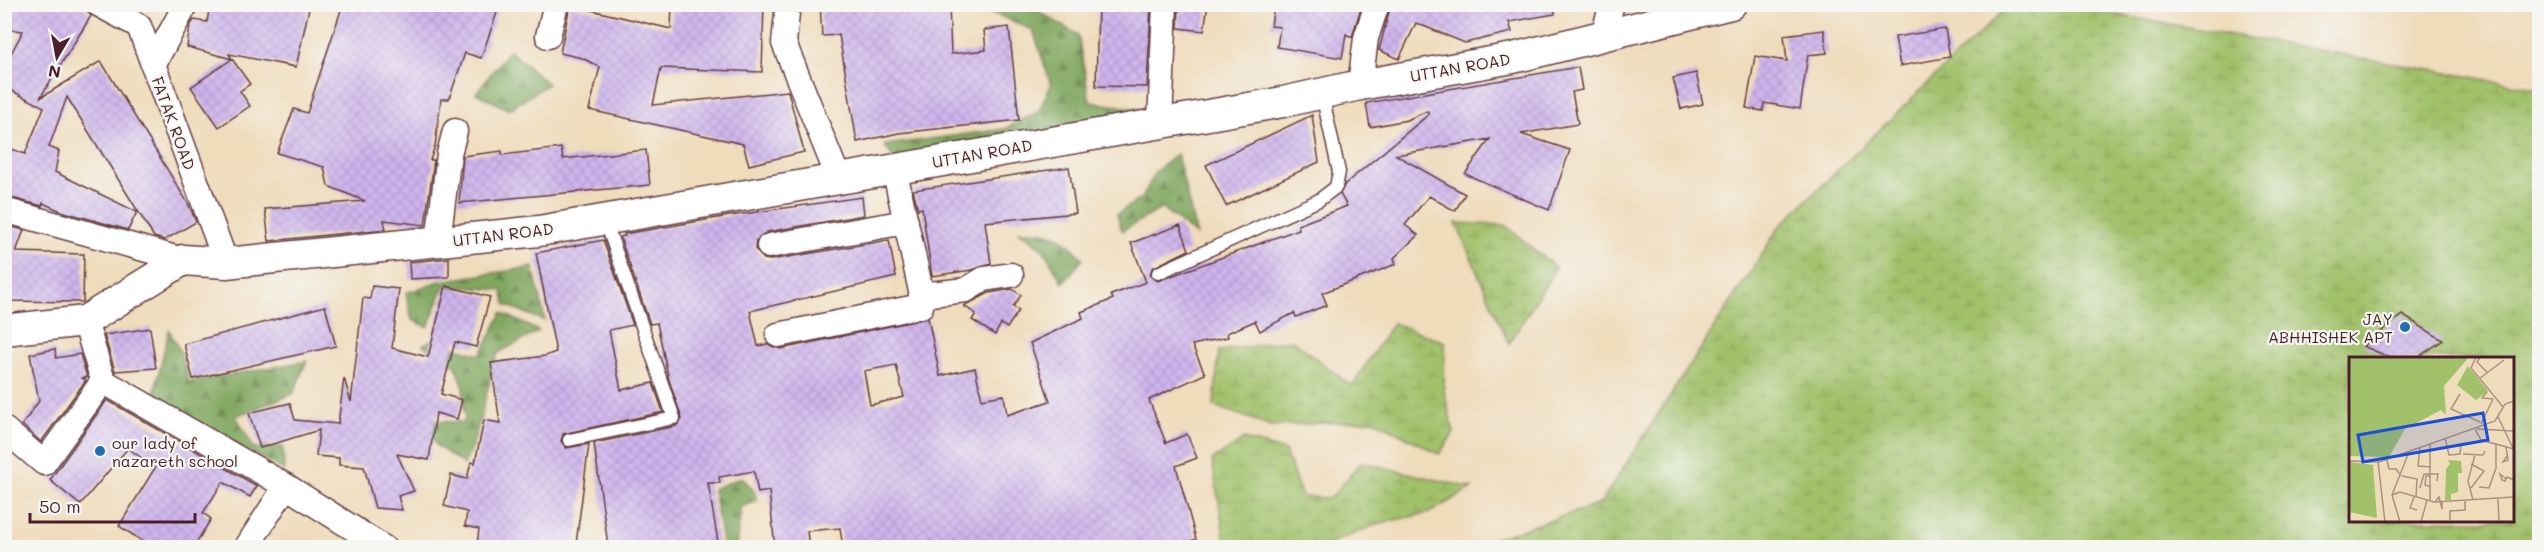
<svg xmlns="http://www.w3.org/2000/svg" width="2544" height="552" font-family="Mali,sans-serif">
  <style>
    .forest { fill: url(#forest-firs); stroke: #656344; stroke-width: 1.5 }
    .wetland { fill: url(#wetland-marsh); stroke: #76704a; stroke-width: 1.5; fill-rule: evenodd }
    .building { fill: url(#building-cross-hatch); fill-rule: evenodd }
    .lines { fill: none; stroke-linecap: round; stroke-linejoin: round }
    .service-casing { stroke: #633b41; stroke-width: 15 }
    .minor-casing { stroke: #633b41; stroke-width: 27 }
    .tertiary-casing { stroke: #633b41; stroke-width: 33 }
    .service { stroke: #fff; stroke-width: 12 }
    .minor { stroke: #fff; stroke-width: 24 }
    .tertiary { stroke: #fff; stroke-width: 30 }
    .poi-dot { fill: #1f6fb2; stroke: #f6f6f2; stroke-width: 2 }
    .labels { text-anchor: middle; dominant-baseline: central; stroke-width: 4.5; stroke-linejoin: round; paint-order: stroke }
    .street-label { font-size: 16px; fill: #4a1f2b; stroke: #f6f6f2 }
    .poi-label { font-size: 16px; fill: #4a1f2b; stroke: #f6f6f2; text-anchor: end }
    .inset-road { fill: none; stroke: #ad9081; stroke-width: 1.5 }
    .view { fill: #1d4ed8; fill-opacity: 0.15; stroke: #1d4ed8; stroke-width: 3 }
    .inset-edge { fill: none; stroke: #4a1f2b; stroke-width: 3 }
  </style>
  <defs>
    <pattern id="forest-firs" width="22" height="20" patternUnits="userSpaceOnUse" patternTransform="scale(1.5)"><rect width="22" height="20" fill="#80a75e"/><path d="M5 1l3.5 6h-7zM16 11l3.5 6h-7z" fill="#6b874e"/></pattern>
    <pattern id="wetland-marsh" width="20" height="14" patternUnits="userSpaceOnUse" patternTransform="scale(1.5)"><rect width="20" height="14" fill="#a1c16a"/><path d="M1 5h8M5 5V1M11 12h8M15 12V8" fill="none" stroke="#8ca55c"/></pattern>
    <pattern id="building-cross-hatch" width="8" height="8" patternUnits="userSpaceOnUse" patternTransform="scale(1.5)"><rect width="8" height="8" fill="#cfb5ed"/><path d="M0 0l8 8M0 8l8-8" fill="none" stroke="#b39bcb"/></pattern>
  </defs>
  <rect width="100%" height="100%" fill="#f6f6f2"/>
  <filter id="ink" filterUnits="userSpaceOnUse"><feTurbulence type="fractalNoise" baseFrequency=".0167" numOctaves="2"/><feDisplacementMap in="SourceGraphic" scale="12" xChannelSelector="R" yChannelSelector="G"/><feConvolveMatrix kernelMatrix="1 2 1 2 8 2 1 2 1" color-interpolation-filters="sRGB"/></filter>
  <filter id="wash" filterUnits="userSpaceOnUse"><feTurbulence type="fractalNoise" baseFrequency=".008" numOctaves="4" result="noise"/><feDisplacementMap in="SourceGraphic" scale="24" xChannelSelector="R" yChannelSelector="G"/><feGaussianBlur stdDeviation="1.35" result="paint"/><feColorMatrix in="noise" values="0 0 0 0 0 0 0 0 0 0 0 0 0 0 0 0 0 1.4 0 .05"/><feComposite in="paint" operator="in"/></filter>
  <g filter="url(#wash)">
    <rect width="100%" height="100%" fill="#efdcbb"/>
    <g class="forest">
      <path d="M959,5H1028L1078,35L1090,102L1161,112L894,160L885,145L1005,129L1038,112L1051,85L1033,30L988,11L956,7Z"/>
      <path d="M509,50L548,84L509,110L476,93Z"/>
      <path d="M1177,154L1197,236L1162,208L1122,231L1117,214L1143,197L1155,172Z"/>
      <path d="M1019,231C1052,231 1061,233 1083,259L1063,283L1043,249Z"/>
      <path d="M533,267L545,321L506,305L502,290L444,286L428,327L412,320L406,293L440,281Z"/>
      <path d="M502,313L539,331L498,353C485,390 481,431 464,465L437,446L421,421L465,422L463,384L456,366L423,345L431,340L480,355Z"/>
      <path d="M169,330L181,353L189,382L307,361L293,394L236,416L254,448L283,447L284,470L175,414L154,394Z"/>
      <path d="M742,477L754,491L757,501L741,507L736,547H723L713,489Z"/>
    </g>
    <g class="wetland">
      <path d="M2009,5H2061L2539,89V547L1465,548L1600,504L1780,226ZM2350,358H2512V520H2350Z"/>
      <path d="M1456,223L1505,225L1556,268L1509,344Z"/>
      <path d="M1393,323L1445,342L1444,391L1454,433L1439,454L1374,420L1271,426L1214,406L1219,351L1292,340L1352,386Z"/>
      <path d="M1244,439L1285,451L1302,497L1331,498L1361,462L1472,488L1429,513L1380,523L1322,547H1226L1212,460Z"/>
    </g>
    <g id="blocks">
      <g class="building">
        <path d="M4,4H84L91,16L40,98L101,61L189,205L196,222L165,240L154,237L67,97L49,147L59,151L55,172L137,212L128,230L61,211L43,203L42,206L4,196V146L25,154L44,107L4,87V67L23,31L4,29Z"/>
        <path d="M210,4H310L296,67L229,54L232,59L187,47L190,26L194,20L207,22Z"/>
        <path d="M343,4H500L481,58L465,53L449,99H441L435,146L430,160H434L425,225L384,220L386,229L269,241L265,209L365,201L328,186L324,167L277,153L294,109L307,113Z"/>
        <path d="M672,4H764L762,72L661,68L653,105L788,91L804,152L749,165L743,144L589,110L600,67L582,58L560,53L570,5L671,29Z"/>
        <path d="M820,4H949L951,54L986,50L984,30L1009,27L1019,120L899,133L857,142L839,35L822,36Z"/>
        <path d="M1098,4H1151L1147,87L1096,86Z"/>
        <path d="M1179,4H1208L1204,31L1178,28Z"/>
        <path d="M1274,4H1362L1352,37L1346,34L1342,58L1277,47L1280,27L1271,26Z"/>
        <path d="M1391,4H1554L1555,14L1509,22L1512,32L1465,43L1416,23L1399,59L1379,50Z"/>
        <path d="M1945,29L1950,57L1900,66L1895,37Z"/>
        <path d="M1824,30L1827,53L1808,55L1800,109L1764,103L1763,111L1746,108L1755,56L1787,61L1784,35Z"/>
        <path d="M232,59L250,84L240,91L250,106L219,127L191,87Z"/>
        <path d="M1578,67L1582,90L1572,92L1578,124L1521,134L1570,150L1549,210L1465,174L1490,139L1396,155L1465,194L1455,211L1429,196L1405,225L1418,235L1394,258L1396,264L1322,293L1327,305L1296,317L1294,313L1260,331L1255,321L1227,333L1228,337L1192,345L1205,374L1149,400L1166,443L1187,434L1197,458L1176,466L1196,539L1174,548H843L840,528L807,531L809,548H775L769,491L758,493L754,471L719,477L720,483H708L719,548H649V544L628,546L627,543L608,546L594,443L676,426L682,419L669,380L657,323L650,324L620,237L625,236L624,234L729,216L862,197L864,215L767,232L756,241L755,249L764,259L771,260L889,240L896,277L750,311L758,346L767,344L781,349L928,318L940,376L975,368L982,399L1004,395L1007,415L1050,401L1030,343L1083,318L1081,312L1113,299L1111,295L1146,282L1131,243L1180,225L1189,250L1152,268L1150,276L1158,281L1299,229L1298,225L1347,206L1340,194L1345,184L1429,114L1427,111L1407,120L1370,127L1366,103ZM896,365L904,397L870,405L864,371Z"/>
        <path d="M1696,73L1703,104L1681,109L1673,78Z"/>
        <path d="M1312,115L1319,162L1226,206L1206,165Z"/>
        <path d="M561,148L563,159L646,150L650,185L459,203L463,156L502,151V155Z"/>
        <path d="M1069,167L1076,213L985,222L991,264L972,270L932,276L922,208L918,209L913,190Z"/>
        <path d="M4,225L24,230L16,252L84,254L83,302L4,301Z"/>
        <path d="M603,240L633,325L609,330L621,390L653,383L663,412L563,434L561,441L566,448L589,444L576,544H569V548L477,545L479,529L465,526L467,512L444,506L451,475L467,479L471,462L475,463L484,420L500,423L491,363L545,356L556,352L536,253Z"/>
        <path d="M449,258V277L410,279L409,262Z"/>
        <path d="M372,286L399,289L392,348L428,357L446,286L490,297L476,347L455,342L441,394L462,400L457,419L436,413L429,460L397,454L414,491L398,496L402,510L375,508L364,467L339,465V458L316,456L319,430L260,448L249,413L290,403L295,420L338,424L344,378L351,402L363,298L370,299Z"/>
        <path d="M1012,289L1021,295L1013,307L1019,310L1007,328L1001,324L995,335L972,320L976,314L964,306L989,293Z"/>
        <path d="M325,306L336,346L193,379L184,344Z"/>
        <path d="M2402,315L2443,340L2417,358H2391L2363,346Z"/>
        <path d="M150,328L156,368L115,371L104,335Z"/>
        <path d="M55,349L56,358L80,354L87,377L82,378L86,380L41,442L22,425L39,401L30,354Z"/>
        <path d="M107,400L257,486L250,497L223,482L203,513L211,519L193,548H153L119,526L155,468L128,448L80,505L50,480Z"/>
      </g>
    </g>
  </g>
  <g filter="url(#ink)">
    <use href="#blocks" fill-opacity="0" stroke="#633b41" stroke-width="1.5"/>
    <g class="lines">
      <defs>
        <g id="service">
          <path d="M1158,273L1319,200L1336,187L1339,172L1322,94"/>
          <path d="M569,440L674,418L605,220"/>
        </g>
        <g id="minor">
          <path d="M98,4L139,26L226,263"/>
          <path d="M788,4L784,43L838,177"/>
          <path d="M1603,35L1612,4"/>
          <path d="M548,36L556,4"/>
          <path d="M153,65L186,4"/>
          <path d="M1360,85L1366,38L1377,4"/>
          <path d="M1160,123L1165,4"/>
          <path d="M4,210L183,260"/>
          <path d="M438,241L449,154L455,131"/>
          <path d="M769,246L906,222"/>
          <path d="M921,295L966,290L984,279L1011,275"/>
          <path d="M778,335L921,306L923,300L894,168"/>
          <path d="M103,381L286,486L384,548"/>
          <path d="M4,429L44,463L103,381L85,321"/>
          <path d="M246,548L286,486"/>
        </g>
        <path id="tertiary" d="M4,330L85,321L183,260L226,263L539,231L1283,102L1360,85L1513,58L1731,4"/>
      </defs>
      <use href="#service" class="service-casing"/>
      <use href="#minor" class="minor-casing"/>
      <use href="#tertiary" class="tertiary-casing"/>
      <use href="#service" class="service"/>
      <use href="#minor" class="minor"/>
      <use href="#tertiary" class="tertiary"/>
    </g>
  </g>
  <g class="poi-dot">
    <circle cx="2405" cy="327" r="6"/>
    <circle cx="100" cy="451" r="6"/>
  </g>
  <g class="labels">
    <g class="street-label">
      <text transform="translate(1460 67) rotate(-10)">UTTAN ROAD</text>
      <text transform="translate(174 123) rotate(70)">FATAK ROAD</text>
      <text transform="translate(982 153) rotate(-10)">UTTAN ROAD</text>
      <text transform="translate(503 234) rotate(-7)">UTTAN ROAD</text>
    </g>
    <g class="poi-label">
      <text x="2393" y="318">JAY<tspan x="2393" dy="18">ABHHISHEK APT</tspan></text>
      <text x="112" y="442" text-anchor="start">our lady of<tspan x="112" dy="18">nazareth school</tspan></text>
    </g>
  </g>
  <g transform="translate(2349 357)">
    <rect width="165" height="165" fill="#efdcbb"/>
    <path d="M0,0H120L95,29L97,58L92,53L56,72L40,100L0,99Z" fill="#a1c16a"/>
    <path d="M119,9L139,34L127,43L108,28ZM99,103L112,104L113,116H109V135L102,137V143H96L97,112L101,107ZM0,105L24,108L28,161L0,155Z" fill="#a1c16a"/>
    <path class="inset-road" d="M127,0L122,11L154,50M131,0L128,5L138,15M130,22L155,3M138,35L133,41L144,42M111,37L102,52L131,65M149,60L164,91M132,67L144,42M126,72L132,83L165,92M128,72L165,74M96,81L100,98L111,97L112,86M81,87V144M71,90L69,109L82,110M157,90L159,103L154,105L158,99M114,97L134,98L136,94M38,103L40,112H47L52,119M0,104L30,105M29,105L36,165M30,105L146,64L156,47L165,44M53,119L68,122L67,140M82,119H77L76,128L82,130M157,122L151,117L153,123L156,124L158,120L165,123M130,130L140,131L147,111V88M71,131L75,117H89L88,124M122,131L135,114L122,107M43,138L51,135L85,145L165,140M65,140L61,151L68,153M149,142L150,165M124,143L119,124L126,98M86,145L90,140L93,152V145M101,163V154L116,153V144M51,165L43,138L60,95M72,165L78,143"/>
    <path class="view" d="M134,56L139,83L14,105L9,78Z"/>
    <rect width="165" height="165" class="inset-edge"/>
  </g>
  <rect width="2544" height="552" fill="none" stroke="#f6f6f2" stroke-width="24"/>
  <g transform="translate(57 57) rotate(190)" stroke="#f6f6f2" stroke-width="4.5" paint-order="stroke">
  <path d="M0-4.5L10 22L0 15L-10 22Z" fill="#4a1f2b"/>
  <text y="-9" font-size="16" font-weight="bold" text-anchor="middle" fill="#4a1f2b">N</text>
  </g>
  <path d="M30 513v9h165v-9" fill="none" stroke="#4a1f2b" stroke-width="3"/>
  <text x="39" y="513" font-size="18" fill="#4a1f2b" stroke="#f6f6f2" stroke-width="4.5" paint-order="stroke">50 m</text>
</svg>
